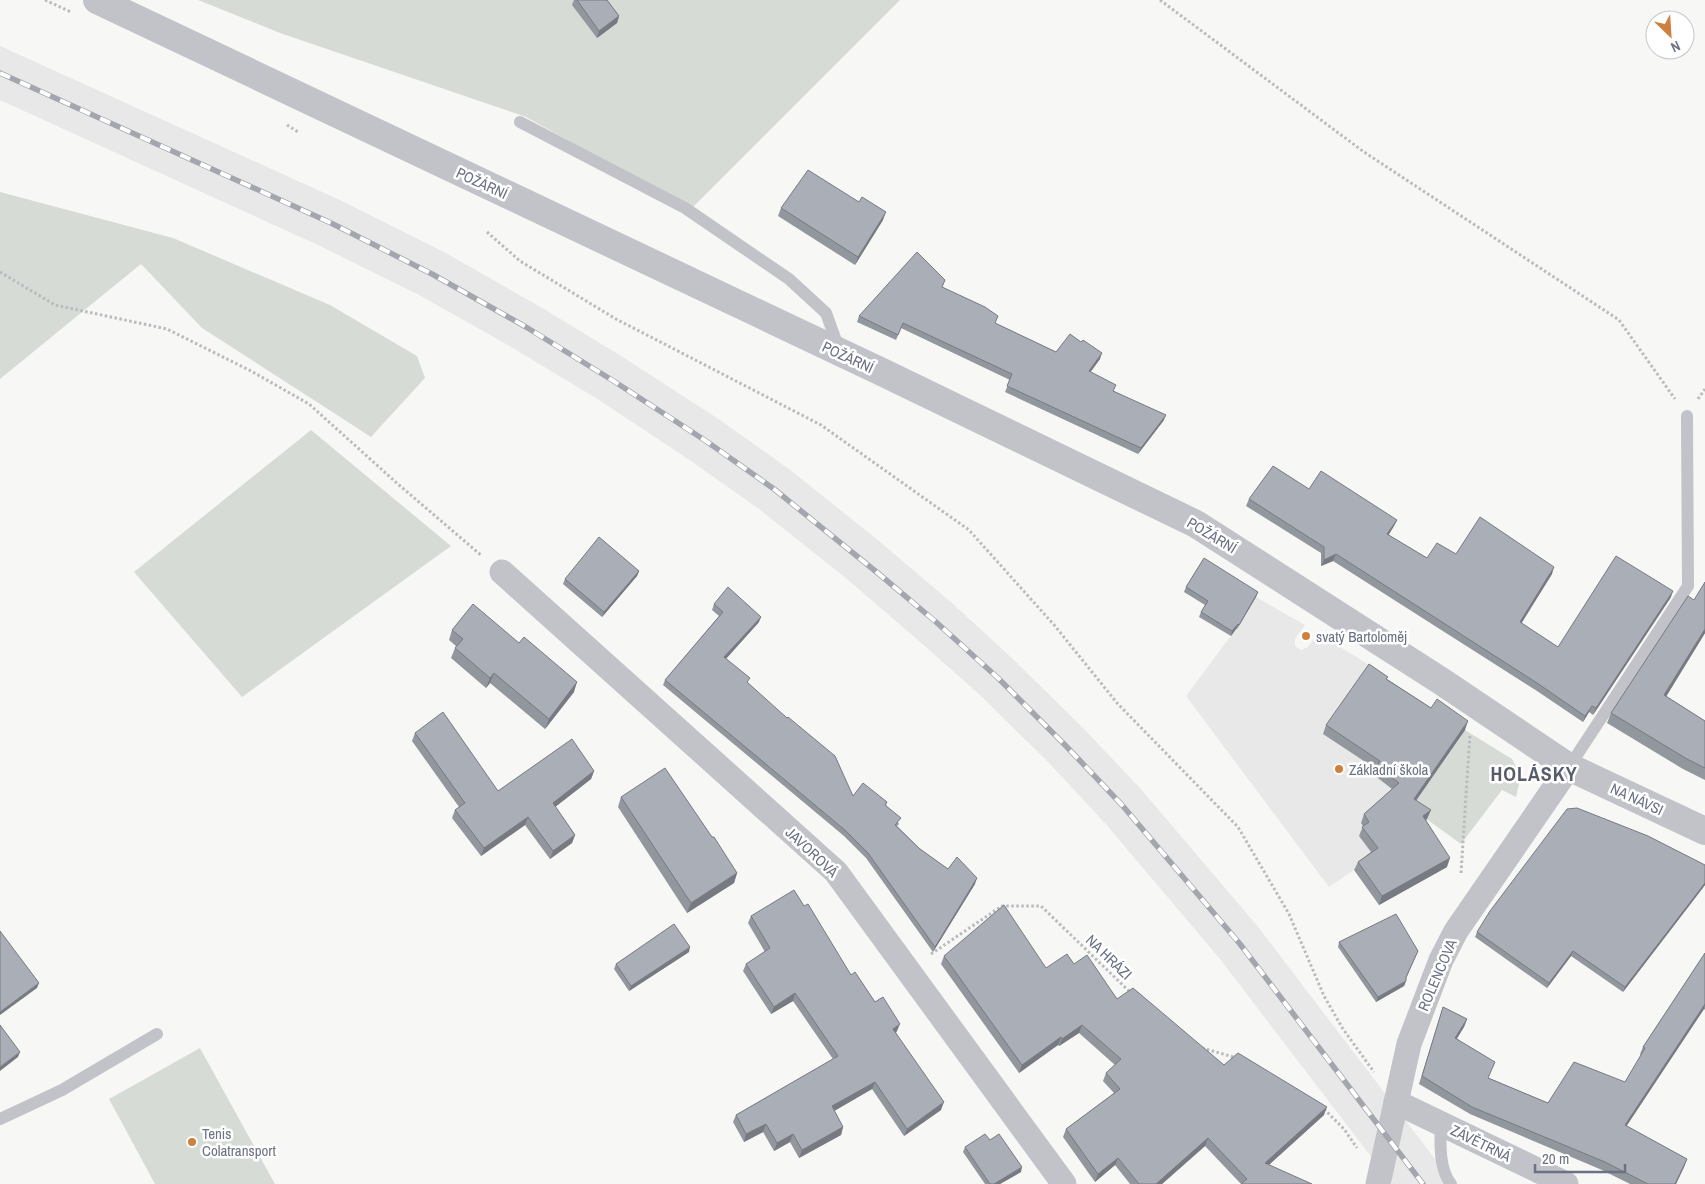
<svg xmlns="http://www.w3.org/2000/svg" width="1705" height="1184" font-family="'Archivo Narrow',sans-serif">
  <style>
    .built { fill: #e8e8e8 }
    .green { fill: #d6dcd5 }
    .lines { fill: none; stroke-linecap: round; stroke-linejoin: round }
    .path { stroke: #b9bbbe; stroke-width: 3; stroke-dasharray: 2.5 2.5; stroke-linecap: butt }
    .service { stroke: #c1c3c8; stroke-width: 12 }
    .minor { stroke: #c1c3c8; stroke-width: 25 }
    .tertiary { stroke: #c1c3c8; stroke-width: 28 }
    .rail-casing { stroke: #a3a6ad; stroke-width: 5.5 }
    .rail { stroke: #fff; stroke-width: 4; stroke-dasharray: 11; stroke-linecap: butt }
    .wall { fill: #92969d }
    .shaded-wall { fill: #777a80 }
    .building { fill: #aaaeb7; stroke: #777a80 }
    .poi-dot { fill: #cf803e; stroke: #fff; stroke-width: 2 }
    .labels { text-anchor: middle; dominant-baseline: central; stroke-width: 5; stroke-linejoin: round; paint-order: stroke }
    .street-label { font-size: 15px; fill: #6a7283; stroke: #fff }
    .poi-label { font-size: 15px; fill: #6a7283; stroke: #fff; text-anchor: start }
    .district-label { font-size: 20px; font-weight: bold; letter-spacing: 1px; fill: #575d69; stroke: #fff }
  </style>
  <rect width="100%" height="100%" fill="#f7f8f5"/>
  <g class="built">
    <path d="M0,46L342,201L444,252L539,306L626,359L720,420L789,469L879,541L952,603L1015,661L1084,729L1140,788L1259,928L1454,1184H1392L1220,959L1104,822L1049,763L981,696L919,641L847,579L759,509L691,461L599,400L513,348L421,296L320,246L0,100Z"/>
    <path d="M1256,597L1305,625L1295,639V646L1301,650L1308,647L1318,633L1369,665L1428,717L1434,708L1465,730L1411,807L1427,819L1329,887L1186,696L1236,629Z"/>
  </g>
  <g class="green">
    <path d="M198,0H900L691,209L526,117L280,33Z"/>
    <path d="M0,192L173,238L330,305L417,356L425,378L371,437L202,328L141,264L0,379Z"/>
    <path d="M311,430L451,546L242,697L134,572Z"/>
    <path d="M1465,730L1512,759L1521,776L1516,797L1502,790L1461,844L1411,808Z"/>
    <path d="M200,1048L275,1184H155L109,1099Z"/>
  </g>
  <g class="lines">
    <g class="path">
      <path d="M45,0L71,12"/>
      <path d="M1160,0L1364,152L1619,320L1675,399"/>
      <path d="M287,125L298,132"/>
      <path d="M487,232L520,261L616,319L821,425L969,530L1055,626L1117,703L1238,827L1289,914L1324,996L1343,1029L1374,1072"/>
      <path d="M0,272L55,305L167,329L251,371L309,404L399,485L482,556"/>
      <path d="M1698,399L1705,389"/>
      <path d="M1461,873L1470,734"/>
      <path d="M931,954L1002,906H1041L1132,994"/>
      <path d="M1202,1048L1237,1058"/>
      <path d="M1324,1109L1344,1129L1357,1148"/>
    </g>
    <g class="service">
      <path d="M520,122L685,208L789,279L826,313L839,349"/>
      <path d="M1569,767L1688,586L1687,416"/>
      <path d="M0,1119L62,1090L157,1034"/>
      <path d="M1441,1124C1440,1143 1439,1169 1451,1184"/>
    </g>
    <g class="minor">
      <path d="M502,572L836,872L1064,1184"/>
      <path d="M1396,1102L1566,1184"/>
      <path d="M1378,1184L1409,1044L1441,960L1456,931L1569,767"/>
    </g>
    <path class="tertiary" d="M97,0L884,373L1196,524L1441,681L1569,767L1705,831"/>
    <defs>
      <path id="rail" d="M0,73L331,223L432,274L526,327L612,380L706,441L774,489L879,574L936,622L998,678L1066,746L1122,805L1240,944L1423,1184"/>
    </defs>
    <use href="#rail" class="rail-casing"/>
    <use href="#rail" class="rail"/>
  </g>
  <g class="wall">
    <path d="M574,0H607L619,16L617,23L597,38L572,5Z"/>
    <path d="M781,208L883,220L855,265L778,216Z"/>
    <path d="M943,287L995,323L1056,352L1100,359L1090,372L1114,391L1164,420L1138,454L1005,392L1010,380L901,328L896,340L857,322L859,316Z"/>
    <path d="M1309,489L1397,520L1394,526L1388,535L1427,558L1456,554L1552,574L1521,623L1558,647L1671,597L1593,715L1589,712L1583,722L1534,689L1333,561L1321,566V553L1246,506L1249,499Z"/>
    <path d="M639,571L637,576L602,617L563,584L565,579Z"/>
    <path d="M1186,587L1258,592L1256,597L1237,629H1236L1231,636L1199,617L1201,612L1205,605L1184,592Z"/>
    <path d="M1694,600L1705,633L1666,696L1705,721V780L1683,769L1607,723L1611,713Z"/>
    <path d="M714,604L759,622L726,659L853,796L887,802L886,805L899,824L897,826L920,849L948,869L975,884L933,952L866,858L844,836L663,685L665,680L719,616L712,610Z"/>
    <path d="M452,630L574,692L545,729L490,683L486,688L451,658L455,648L456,646L449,640Z"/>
    <path d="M1387,679L1465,730L1416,800L1427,819L1426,820L1447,867L1379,905L1354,870L1358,862L1371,852L1359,836L1363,826L1361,823L1364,814L1392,789L1374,775L1376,769L1323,734L1326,725Z"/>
    <path d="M415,733L498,791L594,771L591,779L555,807L575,835L572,843L550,859L525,825L481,856L452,818L455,810L459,807L412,741Z"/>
    <path d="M621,797L712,837L737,873L734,883L687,913L618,807Z"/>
    <path d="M1705,865V885L1623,992L1571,956L1547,988L1475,937L1477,932Z"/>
    <path d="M804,906L851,975L875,1002L897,1031L896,1033L941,1110L904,1136L872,1089L834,1111L843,1127L841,1135L799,1158L790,1142L774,1151L763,1132L744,1142L733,1122L736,1115L833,1059L793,1001L771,1014L743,971L746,964L765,952L748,923L751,916Z"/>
    <path d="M1339,942L1418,951L1406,979V981L1404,986L1376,1002L1338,947Z"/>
    <path d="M689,952L629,991L614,969L616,964Z"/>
    <path d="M1705,953V1010L1704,1009L1626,1126L1687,1159L1684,1167L1676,1184H1630L1602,1170L1470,1114L1419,1084L1443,1007L1467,1019L1464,1027L1457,1038L1489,1078L1548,1103L1625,1082L1641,1055L1640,1054L1643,1047Z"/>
    <path d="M944,956L1046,968L1074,964L1117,999L1224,1065L1324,1115L1269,1165L1241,1184L1205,1146L1162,1184H1130L1115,1165L1095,1182L1063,1137L1066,1129L1114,1093L1103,1081L1106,1073L1115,1065L1079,1033L1059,1046L1058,1045L1019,1073L941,964Z"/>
    <path d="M990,1140L1021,1172L1000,1184H985L963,1152L965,1147Z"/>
  </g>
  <g class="shaded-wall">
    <path d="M619,16L617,23L597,38L599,31Z"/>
    <path d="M886,212L883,220L855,265L858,257Z"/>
    <path d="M1102,353L1100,359L1087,377L1089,371Z"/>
    <path d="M1166,415L1164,420L1138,454L1141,448Z"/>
    <path d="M1397,520L1394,526L1385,541L1387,534Z"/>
    <path d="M1336,554L1333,561L1321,566L1324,560Z"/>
    <path d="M1554,567L1552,574L1518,629L1520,622Z"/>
    <path d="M639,571L637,576L602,617L604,612Z"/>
    <path d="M1673,591L1671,597L1593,715L1596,708Z"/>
    <path d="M1258,592L1256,597L1237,629L1239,625Z"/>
    <path d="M761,617L759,622L722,663L724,657Z"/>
    <path d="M1238,624L1236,629L1231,636L1232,631Z"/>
    <path d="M1705,629V633L1661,705L1664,695Z"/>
    <path d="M494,673L490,683L486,688L490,678Z"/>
    <path d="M577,682L574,692L545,729L549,719Z"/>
    <path d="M1592,706L1589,712L1583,722L1585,716Z"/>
    <path d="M1468,721L1465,730L1411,808L1414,799Z"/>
    <path d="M594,771L591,779L550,811L553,803Z"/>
    <path d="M1431,810L1427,819L1420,824L1423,816Z"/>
    <path d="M528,817L525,825L481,856L484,848Z"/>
    <path d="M575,835L572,843L550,859L553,851Z"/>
    <path d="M1450,858L1447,867L1379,905L1382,896Z"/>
    <path d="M737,873L734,883L687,913L691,903Z"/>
    <path d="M977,878L975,884L933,952L935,947Z"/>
    <path d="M1705,883V885L1623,992L1625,987Z"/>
    <path d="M690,947L689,952L629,991L631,986Z"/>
    <path d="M1573,951L1571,956L1547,988L1549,983Z"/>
    <path d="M1406,981L1404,986L1376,1002L1378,997Z"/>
    <path d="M39,983L37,988L0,1015V1012Z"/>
    <path d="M795,993L793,1001L771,1014L774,1007Z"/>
    <path d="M1705,1004L1704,1009L1622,1133L1625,1125Z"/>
    <path d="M1467,1019L1464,1027L1453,1045L1455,1038Z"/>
    <path d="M900,1024L897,1031L890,1037L893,1029Z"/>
    <path d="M1082,1025L1079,1033L1059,1046L1062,1039Z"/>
    <path d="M1061,1037L1058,1045L1019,1073L1022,1065Z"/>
    <path d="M20,1052L18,1057L0,1071V1067Z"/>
    <path d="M875,1082L872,1089L829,1114L832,1106Z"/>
    <path d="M944,1102L941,1110L904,1136L907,1129Z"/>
    <path d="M1327,1107L1324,1115L1262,1171L1265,1163Z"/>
    <path d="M766,1124L763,1132L744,1142L746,1134Z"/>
    <path d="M843,1127L841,1135L799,1158L802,1150Z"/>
    <path d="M793,1134L790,1142L774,1151L777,1143Z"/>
    <path d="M1208,1138L1205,1146L1162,1184H1156Z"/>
    <path d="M1118,1158L1115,1165L1095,1182L1098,1174Z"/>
    <path d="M1687,1159L1684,1167L1676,1184H1675Z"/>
    <path d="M1022,1167L1021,1172L1000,1184H994Z"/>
  </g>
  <g class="building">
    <path d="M577,0H607L619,16L599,31Z"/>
    <path d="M808,170L859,202L862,197L886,212L858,257L781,208Z"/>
    <path d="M917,252L945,280L942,287L985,307L998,316L995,323L1056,352L1070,334L1081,342L1083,340L1102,353L1089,371L1116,385L1113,391L1166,415L1141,448L1007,386L1012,374L903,323L898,335L859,316Z"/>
    <path d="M1273,466L1309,489L1321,471L1397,520L1387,534L1427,558L1437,543L1456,554L1480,517L1554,567L1520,622L1558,647L1616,556L1673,591L1596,708L1592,706L1585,716L1537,683L1336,554L1324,560V547L1249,499Z"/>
    <path d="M599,537L639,571L604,612L565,579Z"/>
    <path d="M1204,558L1258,592L1239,625L1238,624L1232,631L1201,612L1208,601L1186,587Z"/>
    <path d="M1705,582V629L1664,695L1705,721V768L1687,759L1611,713L1688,596L1694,600Z"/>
    <path d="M728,587L761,617L724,657L750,678L747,682L787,718L788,717L835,756L853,796L863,783L887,802L885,805L901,818L895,825L920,849L948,869L957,857L977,878L935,947L868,853L846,831L665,680L723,612L714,604Z"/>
    <path d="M473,604L519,643L524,637L577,682L549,719L494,673L490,678L455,648L463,639L452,630Z"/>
    <path d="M1369,664L1388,677L1386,679L1431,708L1437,699L1468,721L1414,799L1431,810L1423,816L1450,858L1382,896L1358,862L1378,848L1362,827L1369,822L1364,814L1399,783L1377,766L1380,761L1326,725Z"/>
    <path d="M443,712L498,791L572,739L594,771L553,803L575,835L553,851L528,817L484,848L455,810L465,803L415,733Z"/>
    <path d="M665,768L712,837H714L737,873L691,903L621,797Z"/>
    <path d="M1577,808L1648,836L1705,865V883L1625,987L1573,951L1549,983L1477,932L1490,911L1567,809Z"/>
    <path d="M794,890L804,906L808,904L851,975L855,972L875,1002L883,997L900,1024L893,1029L944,1102L907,1129L875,1082L832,1106L843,1127L802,1150L793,1134L777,1143L766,1124L746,1134L736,1115L838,1056L795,993L774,1007L746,964L770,948L751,916Z"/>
    <path d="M1004,905L1046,968L1067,954L1074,964L1087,955L1117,999L1133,988L1224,1065L1238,1053L1327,1107L1265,1163L1312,1184H1241L1247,1179L1208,1138L1156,1184H1139L1118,1158L1098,1174L1066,1129L1120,1089L1106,1073L1121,1059L1082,1025L1062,1039L1061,1037L1022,1065L944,956Z"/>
    <path d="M1396,914L1418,951L1406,977V981L1378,997L1339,942Z"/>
    <path d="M674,924L690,947L631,986L616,964Z"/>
    <path d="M0,931L39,983L0,1012Z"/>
    <path d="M1705,953V1004L1625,1125L1687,1159L1675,1184H1648L1605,1162L1472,1107L1422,1076L1443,1007L1467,1019L1455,1038L1495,1062L1488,1078L1548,1103L1574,1062L1625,1082L1645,1048L1643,1047Z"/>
    <path d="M0,1025L20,1052L0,1067Z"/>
    <path d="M985,1134L990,1140L999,1134L1022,1167L994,1184H990L965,1147Z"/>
  </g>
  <g class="poi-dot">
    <circle cx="1306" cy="636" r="5"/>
    <circle cx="1339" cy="769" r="5"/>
    <circle cx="192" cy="1142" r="5"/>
  </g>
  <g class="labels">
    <g class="street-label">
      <text transform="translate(482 183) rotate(25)">POŽÁRNÍ</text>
      <text transform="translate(848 357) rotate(25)">POŽÁRNÍ</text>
      <text transform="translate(1212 535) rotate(31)">POŽÁRNÍ</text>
      <text transform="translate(1637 799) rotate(25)">NA NÁVSI</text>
      <text transform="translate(812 852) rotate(43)">JAVOROVÁ</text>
      <text transform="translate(1109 957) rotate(44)">NA HRÁZI</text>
      <text transform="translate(1437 975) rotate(-67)">ROLENCOVA</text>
      <text transform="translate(1481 1143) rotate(26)">ZÁVĚTRNÁ</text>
    </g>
    <g class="poi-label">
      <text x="1316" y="636">svatý Bartoloměj</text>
      <text x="1349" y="769">Základní škola</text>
      <text x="202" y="1133">Tenis<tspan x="202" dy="17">Colatransport</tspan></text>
    </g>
    <g class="district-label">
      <text x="1534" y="773">HOLÁSKY</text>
    </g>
  </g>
  <g transform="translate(1670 35) rotate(155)"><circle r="24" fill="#ffffff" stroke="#c3c7cd"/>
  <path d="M0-4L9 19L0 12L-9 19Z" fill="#cf803e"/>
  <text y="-8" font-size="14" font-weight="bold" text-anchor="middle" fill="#6a7283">N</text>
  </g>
  <path d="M1535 1164v8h90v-8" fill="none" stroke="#6a7283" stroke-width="2.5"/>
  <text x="1542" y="1164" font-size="15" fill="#6a7283" stroke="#ffffff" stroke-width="4" paint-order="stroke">20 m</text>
</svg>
